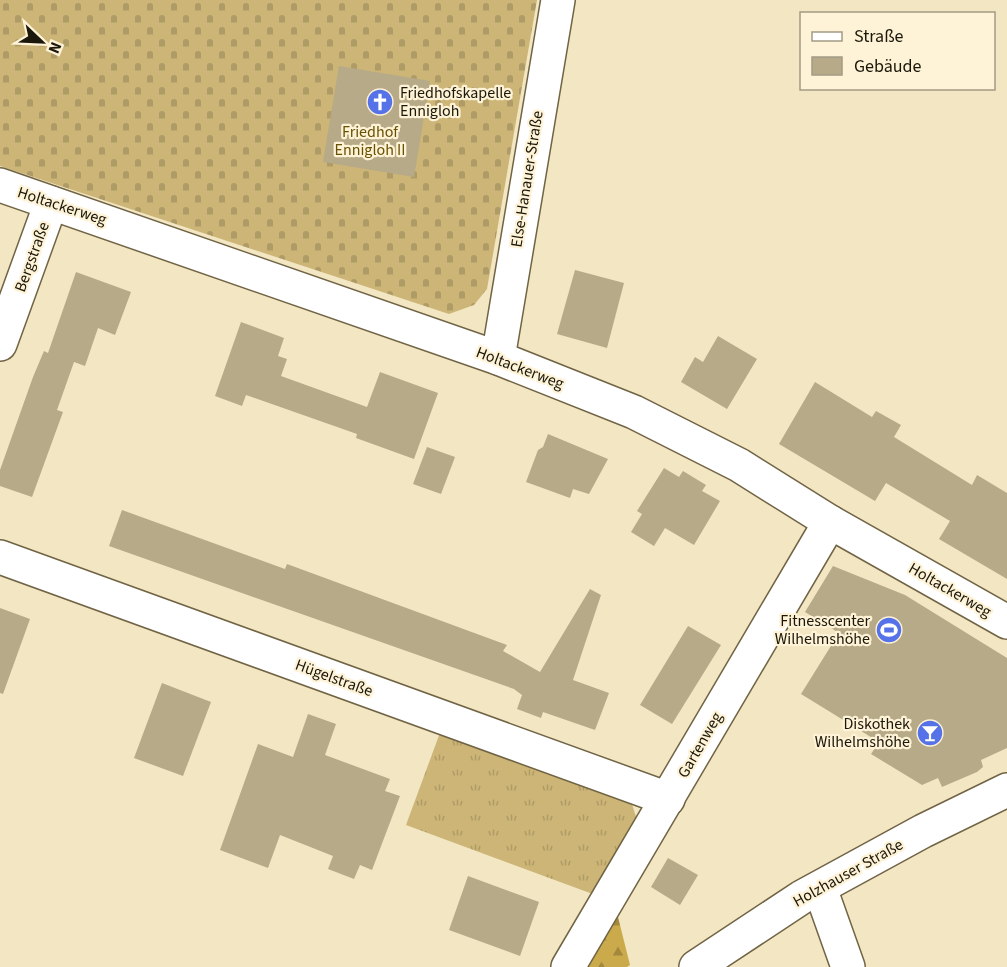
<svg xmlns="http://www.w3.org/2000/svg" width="1007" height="967" font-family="'Source Sans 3',sans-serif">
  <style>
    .grass { fill: url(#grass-tufts) }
    .forest { fill: url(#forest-firs) }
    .cemetery { fill: url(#cemetery-stones) }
    .building { fill: #b7aa88 }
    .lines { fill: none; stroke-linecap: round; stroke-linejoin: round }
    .minor-casing { stroke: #706445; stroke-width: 36 }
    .minor { stroke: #fff; stroke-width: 33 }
    .labels { text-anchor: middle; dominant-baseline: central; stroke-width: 4.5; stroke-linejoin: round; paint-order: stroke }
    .poi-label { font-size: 16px; fill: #1b170a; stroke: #fef3d7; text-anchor: end }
    .park-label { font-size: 16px; fill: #685103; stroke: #fef3d7 }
    .street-label { font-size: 16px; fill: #1b170a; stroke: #fef3d7 }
  </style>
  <defs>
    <pattern id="grass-tufts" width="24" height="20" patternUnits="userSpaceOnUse" patternTransform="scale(1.5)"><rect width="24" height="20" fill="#ccb576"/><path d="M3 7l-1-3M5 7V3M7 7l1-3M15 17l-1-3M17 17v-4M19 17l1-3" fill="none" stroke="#af9b65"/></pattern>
    <pattern id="forest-firs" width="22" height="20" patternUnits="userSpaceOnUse" patternTransform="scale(1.5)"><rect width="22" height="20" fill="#cbaa4b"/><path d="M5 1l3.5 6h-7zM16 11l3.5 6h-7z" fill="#a4893d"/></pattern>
    <pattern id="cemetery-stones" width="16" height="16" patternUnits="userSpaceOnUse" patternTransform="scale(1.5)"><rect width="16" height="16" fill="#ccb576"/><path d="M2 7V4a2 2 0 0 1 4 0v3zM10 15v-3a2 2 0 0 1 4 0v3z" fill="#af9b65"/></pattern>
  </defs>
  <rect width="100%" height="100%" fill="#f3e6c3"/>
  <path class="grass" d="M441,730L630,798L640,829L598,896L406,825Z"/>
  <path class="forest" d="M617,913L630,965L627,967H583Z"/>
  <path class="cemetery" d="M0,0H537L487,289L474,305L449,314L0,166Z"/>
  <g class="building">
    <path d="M339,66L430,81L414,177L323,162Z"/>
    <path d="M575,270L624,283L607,348L557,334Z"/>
    <path d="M76,272L131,292L115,335L98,328L85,366L74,362L57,410L63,412L32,497L0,486V470L33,377L44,351L48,353Z"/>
    <path d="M241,322L284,338L278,356L287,359L281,376L367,407L380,372L438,393L414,459L356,438L357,434L246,395L242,406L215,396Z"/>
    <path d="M718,336L757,359L727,409L681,382L695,357L703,362Z"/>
    <path d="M815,382L872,417L876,411L901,425L894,437L972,485L977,475L1007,493V579L939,539L950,521L886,483L875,501L779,444Z"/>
    <path d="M548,434L608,459L589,494L573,489L570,498L526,482L538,450L543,447Z"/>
    <path d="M427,447L455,457L441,494L413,484Z"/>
    <path d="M664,468L679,477L683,471L706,485L702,491L720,501L694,545L665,528L654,546L631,532L642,514L637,511Z"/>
    <path d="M122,510L285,569L287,564L507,645L503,651L540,672L590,589L601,595L573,680L609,693L595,730L543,712L541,718L517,709L522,695L514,689L109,546Z"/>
    <path d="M833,566L905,595L1007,658V748L981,760L983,767L977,772L942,787L938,778L922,785L871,754L879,742L801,694L839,633L805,612Z"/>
    <path d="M0,608L30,619L3,694L0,693Z"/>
    <path d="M688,626L721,645L672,724L640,705Z"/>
    <path d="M162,683L211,702L183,776L134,758Z"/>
    <path d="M308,714L336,724L325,755L390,779L385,791L400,796L372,870L360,865L354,879L328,869L333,856L280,835L268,868L220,850L258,744L293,757Z"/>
    <path d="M668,858L698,875L680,905L651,887Z"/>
    <path d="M468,876L539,902L520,956L449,930Z"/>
  </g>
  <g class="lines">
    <defs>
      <g id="minor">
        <path d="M0,185L498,358L634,412L739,465L830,522L1007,622"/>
        <path d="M0,344L51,203"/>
        <path d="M498,358L558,0"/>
        <path d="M0,557L668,799"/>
        <path d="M820,888L848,967"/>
        <path d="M568,967L830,522"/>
        <path d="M696,967L802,897L923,831L1007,790"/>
      </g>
    </defs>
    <use href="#minor" class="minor-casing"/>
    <use href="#minor" class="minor"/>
  </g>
  <defs>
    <symbol id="church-disc" viewBox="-11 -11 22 22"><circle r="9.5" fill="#5572e8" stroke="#fef3d7"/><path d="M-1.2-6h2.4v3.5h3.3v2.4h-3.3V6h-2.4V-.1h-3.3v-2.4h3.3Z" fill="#fff"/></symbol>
    <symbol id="stadium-disc" viewBox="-11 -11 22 22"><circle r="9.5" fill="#5572e8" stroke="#fef3d7"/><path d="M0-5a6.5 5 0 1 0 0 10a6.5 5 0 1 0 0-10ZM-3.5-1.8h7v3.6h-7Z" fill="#fff"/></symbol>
    <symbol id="bar-disc" viewBox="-11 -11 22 22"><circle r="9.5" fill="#5572e8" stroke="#fef3d7"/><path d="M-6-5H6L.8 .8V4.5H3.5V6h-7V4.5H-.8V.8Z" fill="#fff"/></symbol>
  </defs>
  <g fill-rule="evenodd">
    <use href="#church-disc" x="365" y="87" width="30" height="30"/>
    <use href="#stadium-disc" x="874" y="615" width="30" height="30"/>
    <use href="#bar-disc" x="915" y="718" width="30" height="30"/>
  </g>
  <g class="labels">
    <g class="poi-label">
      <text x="400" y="93" text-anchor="start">Friedhofskapelle<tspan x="400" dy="18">Ennigloh</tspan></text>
      <text x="870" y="621">Fitnesscenter<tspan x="870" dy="18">Wilhelmshöhe</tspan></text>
      <text x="910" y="724">Diskothek<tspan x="910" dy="18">Wilhelmshöhe</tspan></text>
    </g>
    <g class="park-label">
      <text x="370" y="132">Friedhof<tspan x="370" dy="18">Ennigloh II</tspan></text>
    </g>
    <g class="street-label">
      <text transform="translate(527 179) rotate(-81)">Else-Hanauer-Straße</text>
      <text transform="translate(62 206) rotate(18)">Holtackerweg</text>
      <text transform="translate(32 257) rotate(-70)">Bergstraße</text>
      <text transform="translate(520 368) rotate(21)">Holtackerweg</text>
      <text transform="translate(950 590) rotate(30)">Holtackerweg</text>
      <text transform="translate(334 678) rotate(20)">Hügelstraße</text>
      <text transform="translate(700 745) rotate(-60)">Gartenweg</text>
      <text transform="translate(848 873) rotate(-29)">Holzhauser Straße</text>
    </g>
  </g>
  <rect x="800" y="12" width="195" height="78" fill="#fef3d7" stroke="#a39b85" stroke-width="1.5"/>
  <rect x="812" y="32" width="30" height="9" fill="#ffffff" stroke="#a39b85" stroke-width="1.5"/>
  <text x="854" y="42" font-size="18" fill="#1b170a">Straße</text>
  <rect x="812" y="57" width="30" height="18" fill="#b7aa88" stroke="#a39b85" stroke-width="1.5"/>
  <text x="854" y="72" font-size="18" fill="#1b170a">Gebäude</text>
  <g transform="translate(42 42) rotate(113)" stroke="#fef3d7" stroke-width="4.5" paint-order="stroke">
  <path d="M0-4.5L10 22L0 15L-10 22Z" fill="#1b170a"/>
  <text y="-9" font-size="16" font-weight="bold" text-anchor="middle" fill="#1b170a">N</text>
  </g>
</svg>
